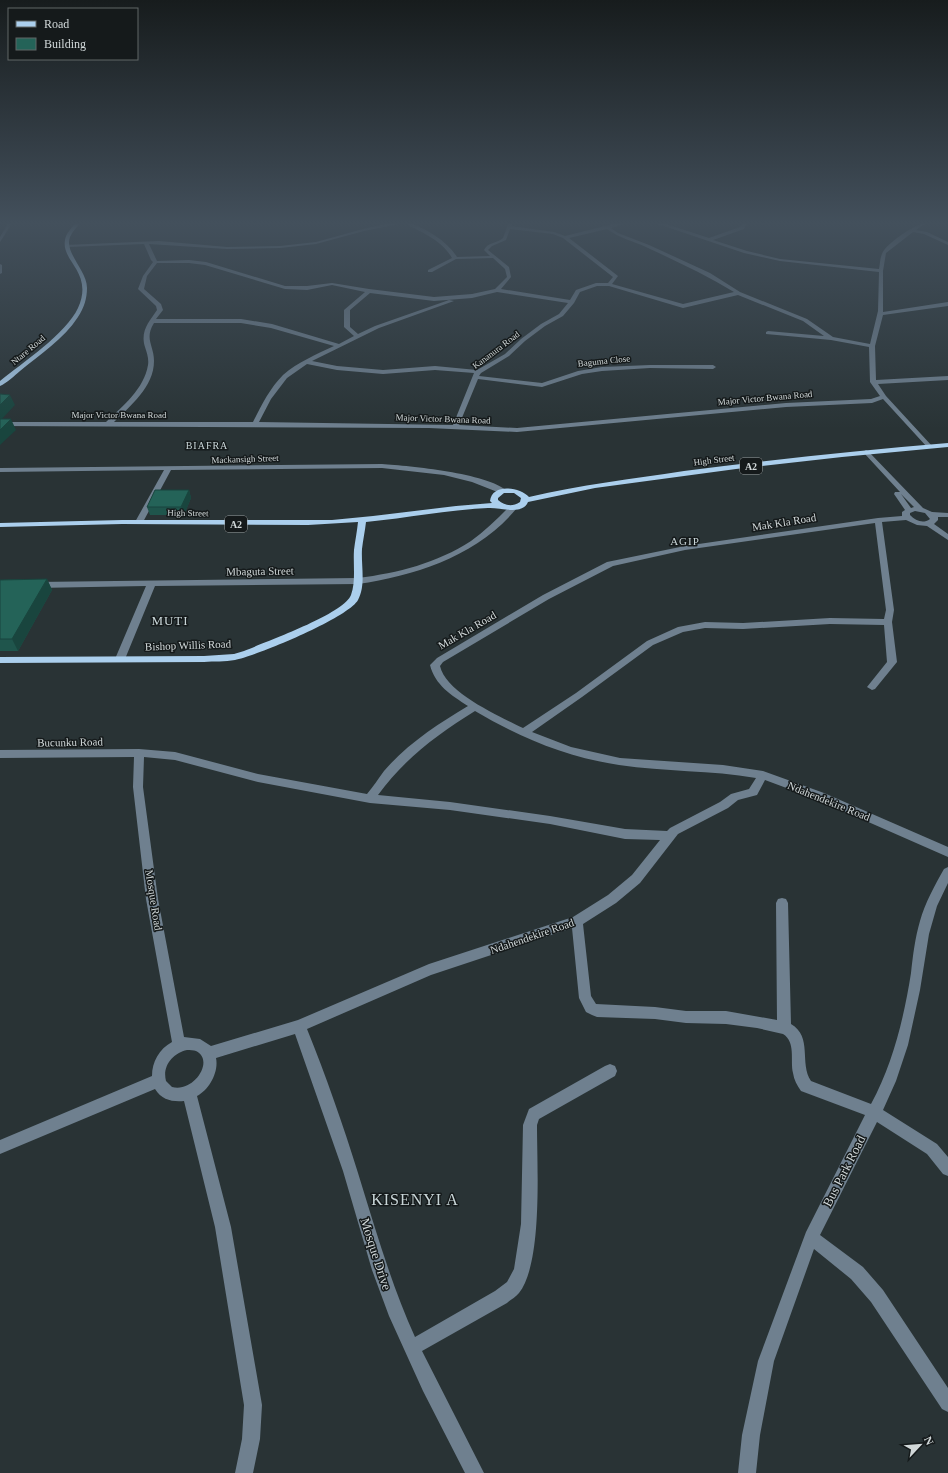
<svg xmlns="http://www.w3.org/2000/svg" width="948" height="1473" font-family="'Times New Roman',serif">
  <style>
    .lines { fill: none; stroke-linecap: round; stroke-linejoin: round }
    .minor { fill: #6f808f; fill-rule: evenodd }
    .major { fill: #abcfed; fill-rule: evenodd }
    .wall { fill: #1f554c }
    .shaded-wall { fill: #19453e }
    .building { fill: #246358; stroke: #19453e }
    .labels { text-anchor: middle; dominant-baseline: central; stroke-width: 3; stroke-linejoin: round; paint-order: stroke }
    .far-street-label { font-size: 9px; fill: #d1d8d9; stroke: #151a1b }
    .far-neighbourhood-label { font-size: 10px; letter-spacing: 1px; fill: #c9d6d8; stroke: #151a1b }
    .shield { fill: #151a1b; stroke: #999fa0; stroke-width: 1 }
    .shield-label { font-size: 10px; font-weight: bold; fill: #d1d8d9 }
    .street-label { font-size: 11px; fill: #d1d8d9; stroke: #151a1b }
    .far-quarter-label { font-size: 11px; letter-spacing: 1px; fill: #c9d6d8; stroke: #151a1b }
    .quarter-label { font-size: 13px; letter-spacing: 1px; fill: #c9d6d8; stroke: #151a1b }
    .near-street-label { font-size: 13px; fill: #d1d8d9; stroke: #151a1b }
    .near-quarter-label { font-size: 16px; letter-spacing: 1px; fill: #c9d6d8; stroke: #151a1b }
  </style>
  <rect width="100%" height="100%" fill="#293335"/>
  <g class="lines">
    <g class="minor">
      <path d="M9,222H13L0,242V237Z"/>
      <path d="M394,222C399,222 406,221 410,223C427,229 447,241 457,257L490,256L484,250C488,242 496,244 503,238L509,222H513L511,226L554,232L565,236L621,222H630L611,228L618,233L649,245L710,273L740,292L807,319L833,337L870,344L878,311L879,272L780,261L744,253L652,222H660L709,238L740,227L743,222H747L744,229L713,240L747,251L780,259L879,269C880,265 880,258 882,254C885,244 918,222 928,222L916,230L927,232L948,242V245L924,234L913,232L886,253L883,271V312L948,302V306L883,315L875,346L876,380L948,376V380L878,384L886,396L932,446L927,447L883,399L872,403L786,407L517,432L429,428L0,426V422H106C123,406 144,389 148,365C149,359 147,353 145,347C140,331 149,322 157,310L156,306L138,289L143,276L153,262L151,260L144,244L67,247L65,245L159,241L227,247L280,246L316,242L363,229ZM404,223C421,232 442,240 452,258L428,270V272H432L456,259L493,258L505,269L507,277L495,289L472,294L434,297L369,289L332,283L307,286H285L206,262L189,260L157,261L149,244L227,249L280,248L316,244L364,231ZM510,229L553,234L563,238L613,277L608,283H596L576,290L570,300L501,289L511,277L509,267L488,250L492,246L506,240ZM607,229C619,238 633,241 646,247C676,261 706,275 734,292L683,304L612,284L618,276L569,238ZM157,263H189L205,265L285,289L307,290L332,285L365,292L344,310V327L354,336L339,344L272,324L241,319H156L163,310L161,304L144,289L147,276ZM597,286H609L683,308L738,295L803,321L824,336L768,331L766,332V334L831,340L869,347L870,382L880,396L871,399L786,403L517,428L459,425L478,379L542,387L582,374L602,371L650,368L713,369L716,367L713,365H650L602,367L578,371L542,383L479,376L481,373L509,356L525,341L545,326L563,316L574,303L580,292ZM497,292L568,303L559,314L541,324L521,339L505,354L477,370L435,366L383,370L337,366L312,361L379,328L454,301L449,300L375,326L358,334L350,327V310L370,293L434,301L472,298ZM154,323H241L271,328L334,346C317,354 298,362 283,375C270,388 261,406 253,422H114C130,406 154,387 154,361C154,345 144,339 154,323ZM307,364L337,370L383,374L435,370L474,373L453,425L259,422L271,399L287,378Z"/>
      <path d="M0,264L2,265V273L0,274Z"/>
      <path d="M866,450L868,451L923,508L932,512L948,513V517H938V520L934,524L948,534V540L927,526L917,525L906,520L882,522L894,610L892,622L897,662L875,689L872,690L867,687L887,662L884,625L830,624L743,629L705,628L683,632L653,645L582,697L532,732L571,747L620,758L723,765L763,771L824,793L948,847V857L816,799L765,780L757,795L738,800L728,808L678,834L640,883L616,903L583,924L591,996L596,1004L655,1007L686,1011H726L777,1020L776,903L778,899L782,898L786,899L788,903L791,1024C813,1037 799,1063 811,1081L871,1104C893,1064 904,1017 911,973C913,955 915,938 920,921C925,903 935,885 944,869L948,867V883L937,906L929,934L920,990L908,1045L896,1081L883,1110L937,1144L948,1157V1176L943,1174L927,1154L877,1122L820,1235L863,1267L883,1290L948,1388V1412L942,1409L871,1302L851,1279L814,1249L774,1361L760,1435L756,1473H738L742,1435L758,1361L806,1232L865,1115L801,1091C797,1085 794,1080 793,1073C790,1060 796,1042 783,1034L757,1028L726,1024L686,1023L655,1019L597,1017L592,1015L586,1012L579,998L572,928L431,975L307,1029C326,1076 343,1125 358,1173C375,1228 391,1284 415,1337L495,1291L507,1282L514,1269L521,1224L523,1125L529,1109L605,1066L610,1064L615,1066L617,1071L615,1076L539,1119L537,1125C537,1165 543,1263 519,1293C516,1297 510,1300 507,1303L422,1351L484,1473H465L423,1391L389,1316L372,1270L343,1171L295,1034L216,1058C219,1072 209,1090 197,1096L231,1227L262,1405L260,1439L253,1473H235L242,1439L244,1405L215,1227L184,1101C172,1102 162,1100 155,1089L0,1154V1140L152,1076C152,1062 159,1049 172,1042L146,899L133,787L134,757L0,758V750L139,749L175,752L258,774L367,794C373,787 378,779 384,771C407,744 438,724 468,706C451,695 435,685 430,665L437,658L543,595L607,562L685,546L878,518L902,516V512L905,510L894,494L895,492H900L864,453L863,452ZM901,494L914,507L911,508ZM915,511L925,513L930,519C923,524 916,521 910,515V513ZM875,523L886,610L884,619L830,618L743,623L705,622L678,627L647,641L576,693L523,728C499,716 446,693 440,666L443,662L549,599L613,566L685,550ZM475,711C521,738 566,757 619,765C665,772 711,770 756,778L749,789L731,794L720,802L670,828L667,831L625,829L550,816L450,802L378,795C404,759 438,734 475,711ZM144,757L175,760L258,782L370,803L450,810L550,824L625,839L660,840L632,875L608,895L573,917L429,964L298,1020L211,1046L200,1039L184,1037L158,899L143,787ZM187,1050C190,1050 194,1050 196,1051C215,1060 194,1093 172,1087L166,1081C162,1066 173,1053 187,1050Z"/>
      <path d="M382,464C410,466 487,473 507,491L506,493H500L472,482L444,475L382,468L171,470L143,522L139,524L135,522L164,470L0,472V468Z"/>
      <path d="M510,506H516L517,508C477,556 417,575 358,584L155,586L125,659L120,662L115,659L146,586L36,588L32,585L36,582L358,578C398,573 437,563 471,541C485,531 498,518 510,506Z"/>
    </g>
    <g class="major">
      <path d="M76,222H81C77,227 72,232 70,237C64,253 87,270 87,288C87,298 84,308 78,317C64,339 39,355 20,371C14,376 7,383 0,386V381C22,363 66,334 78,308C94,272 61,262 65,240C66,233 72,228 76,222Z"/>
      <path d="M948,443V447L842,457L736,469L595,488L528,502C522,516 500,507 488,508C447,510 407,518 366,522C365,531 363,540 362,549C361,566 366,585 358,600C348,618 256,656 235,660C225,662 214,661 204,662L0,663V657L204,656L234,654L244,651C265,642 344,614 351,595C356,581 353,565 354,550C355,541 357,532 358,522L308,525L122,524L0,527V523L122,520H332L373,516L456,506L492,503L490,501C492,483 520,487 529,497C580,485 632,479 684,471C771,460 860,450 948,443ZM504,493H514L521,498L520,502C512,507 505,506 498,500V498Z"/>
    </g>
  </g>
  <g class="wall">
    <path d="M189,490L191,498L184,515H150L147,507Z"/>
    <path d="M47,579L52,590L18,651H0V580Z"/>
  </g>
  <g class="shaded-wall">
    <path d="M10,395L15,405L0,421V405Z"/>
    <path d="M11,419L16,430L0,445V430Z"/>
    <path d="M189,490L191,498L184,515L181,507Z"/>
    <path d="M47,579L52,590L18,651L12,639Z"/>
  </g>
  <g class="building">
    <path d="M0,394L10,395L0,405Z"/>
    <path d="M0,419H11L0,430Z"/>
    <path d="M155,490H189L181,507H147Z"/>
    <path d="M47,579L12,639H0V580Z"/>
  </g>
  <linearGradient id="sky" x2="0" y2="1"><stop stop-color="#171c1d"/><stop offset="0.52" stop-color="#43505c"/><stop offset="1" stop-color="#43505c" stop-opacity="0"/></linearGradient>
  <rect width="948" height="429" fill="url(#sky)"/>
  <g class="labels">
    <g class="far-street-label">
      <text transform="translate(28 350) rotate(-40)">Ntare Road</text>
      <text transform="translate(496 350) rotate(-37)">Kananura Road</text>
      <text transform="translate(604 361) rotate(-6)">Baguma Close</text>
      <text transform="translate(765 398) rotate(-5)">Major Victor Bwana Road</text>
      <text x="119" y="415">Major Victor Bwana Road</text>
      <text transform="translate(443 419) rotate(2)">Major Victor Bwana Road</text>
      <text transform="translate(245 459) rotate(-2)">Mackansigh Street</text>
      <text transform="translate(714 460) rotate(-7)">High Street</text>
      <text transform="translate(188 513) rotate(1)">High Street</text>
    </g>
    <g class="far-neighbourhood-label">
      <text x="207" y="445">BIAFRA</text>
    </g>
    <g class="shield">
      <rect x="740" y="458" width="22" height="16" rx="3"/>
      <rect x="225" y="516" width="22" height="16" rx="3"/>
    </g>
    <g class="shield-label">
      <text x="751" y="466">A2</text>
      <text x="236" y="524">A2</text>
    </g>
    <g class="street-label">
      <text transform="translate(784 522) rotate(-9)">Mak Kla Road</text>
      <text transform="translate(260 571) rotate(-1)">Mbaguta Street</text>
      <text transform="translate(467 630) rotate(-30)">Mak Kla Road</text>
      <text transform="translate(188 645) rotate(-2)">Bishop Willis Road</text>
      <text transform="translate(70 742) rotate(-1)">Bucunku Road</text>
      <text transform="translate(829 801) rotate(22)">Ndahendekire Road</text>
      <text transform="translate(154 900) rotate(81)">Mosque Road</text>
      <text transform="translate(532 936) rotate(-19)">Ndahendekire Road</text>
    </g>
    <g class="far-quarter-label">
      <text x="685" y="541">AGIP</text>
    </g>
    <g class="quarter-label">
      <text x="170" y="620">MUTI</text>
    </g>
    <g class="near-street-label">
      <text transform="translate(844 1171) rotate(-63)">Bus Park Road</text>
      <text transform="translate(376 1254) rotate(72)">Mosque Drive</text>
    </g>
    <g class="near-quarter-label">
      <text x="415" y="1199">KISENYI A</text>
    </g>
  </g>
  <rect x="8" y="8" width="130" height="52" fill="#151a1b" stroke="#606667"/>
  <rect x="16" y="21" width="20" height="6" fill="#abcfed" stroke="#606667"/>
  <text x="44" y="28" font-size="12" fill="#d1d8d9">Road</text>
  <rect x="16" y="38" width="20" height="12" fill="#246358" stroke="#606667"/>
  <text x="44" y="48" font-size="12" fill="#d1d8d9">Building</text>
  <g transform="translate(920 1445) rotate(64)" stroke="#151a1b" stroke-width="3" paint-order="stroke">
  <path d="M0-3L7 15L0 10L-7 15Z" fill="#d1d8d9"/>
  <text y="-6" font-size="11" font-weight="bold" text-anchor="middle" fill="#d1d8d9">N</text>
  </g>
</svg>
